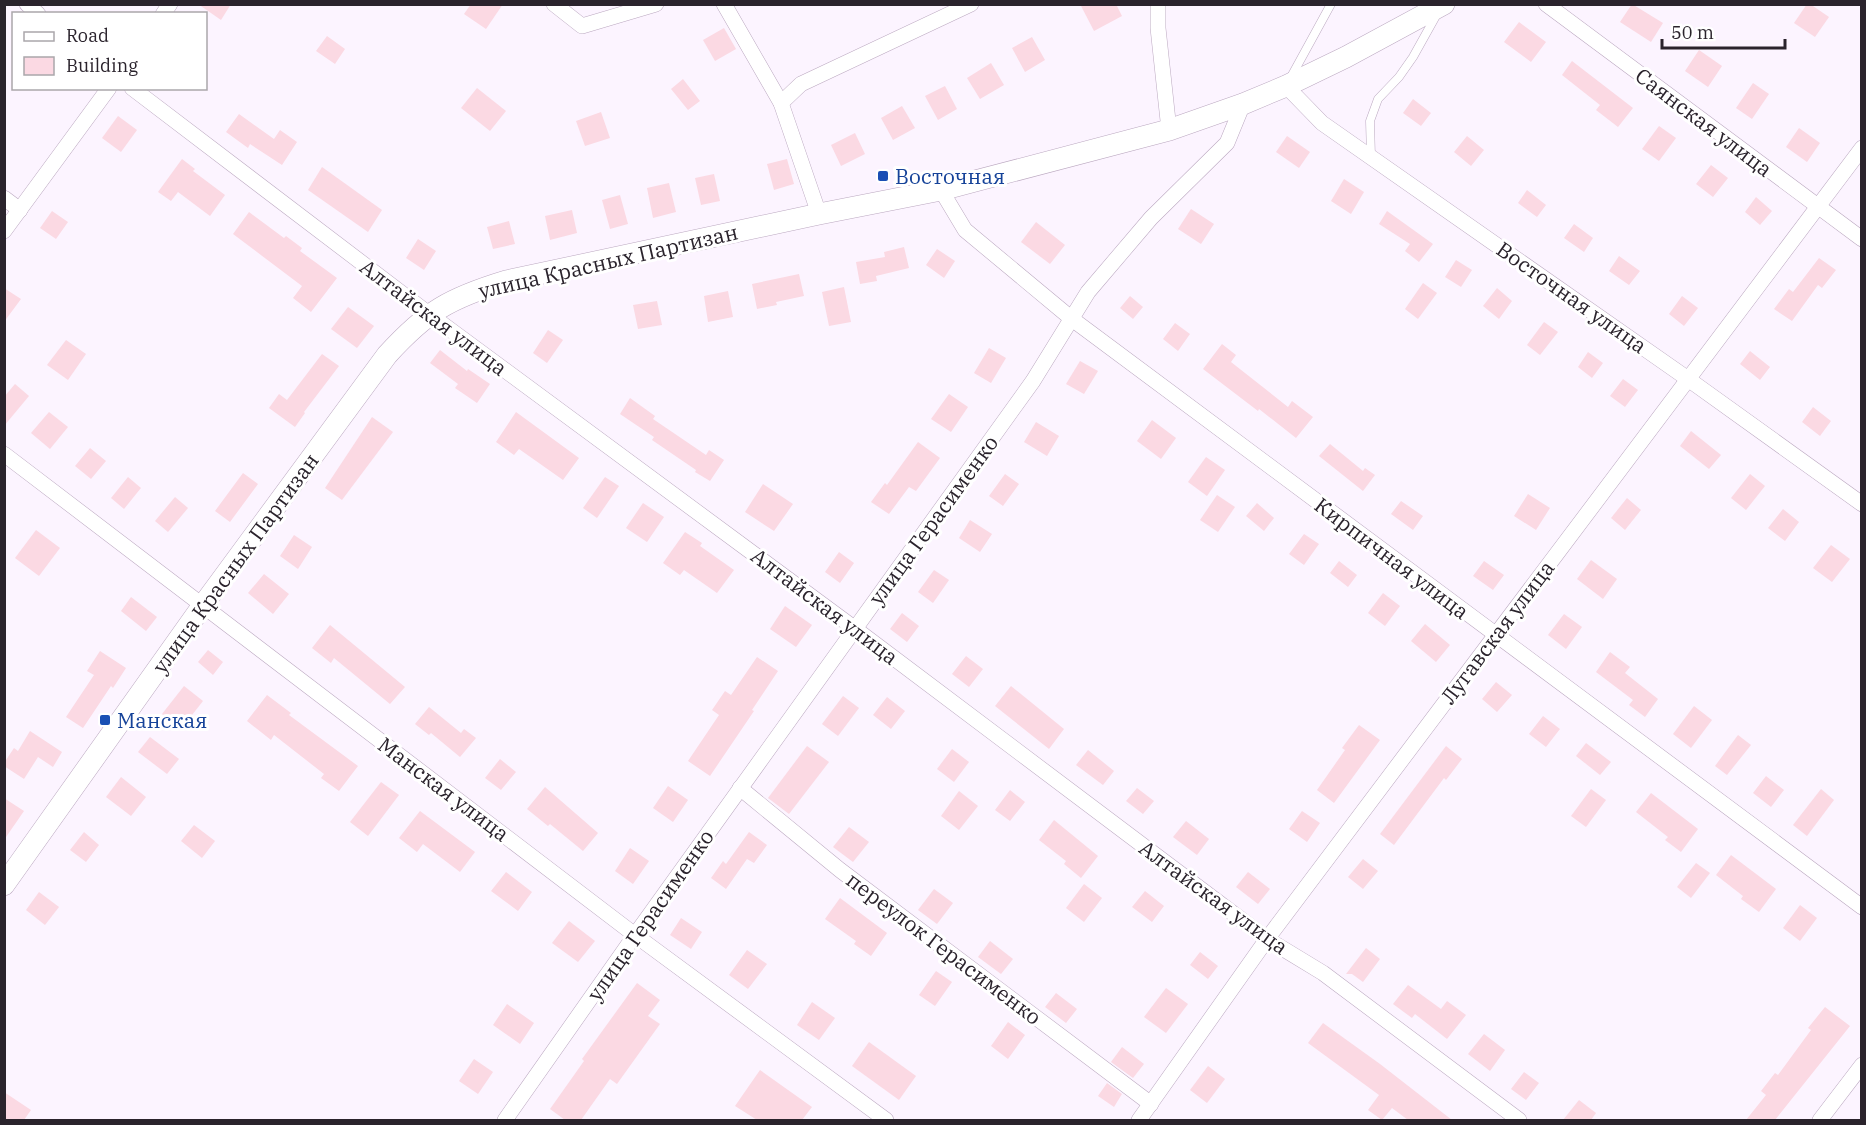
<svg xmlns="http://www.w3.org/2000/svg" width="1866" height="1125" font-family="'IBM Plex Serif',serif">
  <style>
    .building { fill: #fbd9e3 }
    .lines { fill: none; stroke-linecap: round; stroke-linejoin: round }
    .lane-casing { stroke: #bba8c0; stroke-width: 9 }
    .street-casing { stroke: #bba8c0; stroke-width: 16 }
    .secondary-casing { stroke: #bba8c0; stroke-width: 22 }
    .lane { stroke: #fff; stroke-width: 8 }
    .street { stroke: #fff; stroke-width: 15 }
    .secondary { stroke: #fff; stroke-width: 21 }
    .transit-dot { fill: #1a4fb4; stroke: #fff; stroke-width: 2 }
    .labels { text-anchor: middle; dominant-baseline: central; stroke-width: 6; stroke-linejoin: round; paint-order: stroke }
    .street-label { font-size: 21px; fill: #2a232c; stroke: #fff }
    .transit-label { font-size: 21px; fill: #164399; stroke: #fff; text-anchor: start }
  </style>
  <rect width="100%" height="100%" fill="#fcf4ff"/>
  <g class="building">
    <path d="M198,4H231L221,20Z"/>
    <path d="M471,4H503L486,29L464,14Z"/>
    <path d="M1080,4H1116L1122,16L1094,31Z"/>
    <path d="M1632,4L1663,23L1651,42L1620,22Z"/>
    <path d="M1807,4H1810L1829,17L1815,37L1794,23Z"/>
    <path d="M1519,22L1546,42L1531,62L1504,42Z"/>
    <path d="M724,28L736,49L715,61L703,40Z"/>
    <path d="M327,36L345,49L335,64L316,51Z"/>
    <path d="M1032,37L1045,60L1025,72L1012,48Z"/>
    <path d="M1699,50L1722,66L1708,87L1685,71Z"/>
    <path d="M1572,61L1633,108L1618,127L1596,110L1600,105L1562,75Z"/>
    <path d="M991,63L1004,85L980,99L967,78Z"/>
    <path d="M683,79L700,101L688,110L671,89Z"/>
    <path d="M1753,83L1769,94L1752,119L1736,108Z"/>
    <path d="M945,86L957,109L938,120L925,96Z"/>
    <path d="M477,88L506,111L490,131L461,108Z"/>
    <path d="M1413,99L1431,113L1421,126L1403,113Z"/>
    <path d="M902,106L915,128L893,140L881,118Z"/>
    <path d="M601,112L610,138L585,146L576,121Z"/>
    <path d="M239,114L274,139L280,130L297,142L282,165L250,144L248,148L226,132Z"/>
    <path d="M118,116L137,130L121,152L102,138Z"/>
    <path d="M1659,126L1676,138L1659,161L1642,149Z"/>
    <path d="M1799,128L1820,143L1807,162L1786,147Z"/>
    <path d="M855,133L865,154L841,166L831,145Z"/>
    <path d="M1287,136L1310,152L1299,168L1276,152Z"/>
    <path d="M1467,136L1484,150L1471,166L1454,152Z"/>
    <path d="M182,159L195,169L193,171L225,195L210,216L178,192L171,201L158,192Z"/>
    <path d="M787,159L794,184L774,190L767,164Z"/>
    <path d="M1711,165L1728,178L1713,197L1696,184Z"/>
    <path d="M322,167L382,210L368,232L308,190Z"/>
    <path d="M714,174L720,201L701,205L695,178Z"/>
    <path d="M1344,179L1364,192L1351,214L1331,201Z"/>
    <path d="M669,183L676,212L653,218L647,188Z"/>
    <path d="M1527,190L1546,205L1537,217L1518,203Z"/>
    <path d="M620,195L628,224L610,229L602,200Z"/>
    <path d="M1756,197L1772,211L1760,225L1745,212Z"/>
    <path d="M1191,209L1214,224L1201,244L1178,229Z"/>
    <path d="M572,210L577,233L550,240L545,216Z"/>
    <path d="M52,211L68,222L56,239L40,228Z"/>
    <path d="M1387,211L1433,244L1419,262L1405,251L1410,244L1379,224Z"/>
    <path d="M249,212L284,238L286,236L302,248L300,251L337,278L311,312L293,298L302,286L233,234Z"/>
    <path d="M509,221L515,244L493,249L487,227Z"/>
    <path d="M1036,222L1065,245L1050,264L1021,242Z"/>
    <path d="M1574,224L1593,238L1584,252L1564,238Z"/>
    <path d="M418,239L436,251L424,270L406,258Z"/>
    <path d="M904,247L909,268L876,276L877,281L860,284L856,262L885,257L884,252Z"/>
    <path d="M937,249L955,261L944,278L926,265Z"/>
    <path d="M1619,256L1640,271L1629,285L1609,271Z"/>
    <path d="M1819,258L1836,270L1822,288L1818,285L1792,321L1774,309L1789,289L1793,292Z"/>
    <path d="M1456,260L1472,270L1461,287L1445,277Z"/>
    <path d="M799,274L804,296L776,302L777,305L757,309L752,284Z"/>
    <path d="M1423,283L1437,293L1418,319L1405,309Z"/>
    <path d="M844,287L851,322L829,326L822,292Z"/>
    <path d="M4,288L21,299L4,322Z"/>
    <path d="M1497,288L1512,301L1499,319L1483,306Z"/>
    <path d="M728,291L733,317L708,322L704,296Z"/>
    <path d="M1130,296L1143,307L1133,319L1120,308Z"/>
    <path d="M1682,296L1698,308L1684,326L1669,314Z"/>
    <path d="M657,301L662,325L638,329L633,305Z"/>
    <path d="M348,307L374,326L357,348L331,329Z"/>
    <path d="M1544,322L1558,332L1540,355L1527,345Z"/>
    <path d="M1175,323L1190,334L1178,351L1163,339Z"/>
    <path d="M548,330L563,340L547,363L533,353Z"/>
    <path d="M66,340L86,354L68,380L47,365Z"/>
    <path d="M1222,344L1236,355L1231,362L1288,407L1292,401L1313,417L1296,438L1259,409L1258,411L1203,369Z"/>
    <path d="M989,348L1006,358L991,383L974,373Z"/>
    <path d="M440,350L467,371L468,369L490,384L477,403L455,388L458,384L430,363Z"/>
    <path d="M1750,351L1770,367L1760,380L1740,364Z"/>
    <path d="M1588,352L1603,363L1592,378L1578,367Z"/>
    <path d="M322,354L339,366L304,412L305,413L295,427L269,408L279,394L287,400Z"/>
    <path d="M1080,361L1098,371L1084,394L1066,384Z"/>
    <path d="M1623,379L1638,390L1625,407L1610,396Z"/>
    <path d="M15,384L29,396L4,426V397Z"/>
    <path d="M949,394L968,407L951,432L931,419Z"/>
    <path d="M630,398L655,416L653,419L706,455L709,450L724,460L710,481L695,472L696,470L652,440L654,437L620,414Z"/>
    <path d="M1813,407L1831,421L1820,436L1802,422Z"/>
    <path d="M49,412L68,427L50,449L31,433Z"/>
    <path d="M516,412L579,458L563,480L519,449L514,455L496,442Z"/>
    <path d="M372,417L393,432L342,500L325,488Z"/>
    <path d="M1152,420L1176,438L1161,459L1137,441Z"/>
    <path d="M1036,422L1059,436L1047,456L1024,442Z"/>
    <path d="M1691,431L1721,455L1709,469L1680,446Z"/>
    <path d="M918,442L940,458L916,491L909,487L889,514L871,502L885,483L887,485Z"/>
    <path d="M1330,444L1363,471L1365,468L1375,475L1363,491L1319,456Z"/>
    <path d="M90,448L106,461L91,479L75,466Z"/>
    <path d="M1206,457L1225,470L1207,496L1188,482Z"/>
    <path d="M243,473L258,484L230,522L215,511Z"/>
    <path d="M1005,474L1019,484L1003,506L989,496Z"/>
    <path d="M1750,474L1765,486L1746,510L1731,498Z"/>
    <path d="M128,477L141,488L124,509L111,498Z"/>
    <path d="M605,477L619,486L597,518L583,508Z"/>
    <path d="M763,484L793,504L774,531L745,512Z"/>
    <path d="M1528,494L1550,508L1536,530L1514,516Z"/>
    <path d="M1217,495L1235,507L1218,532L1200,520Z"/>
    <path d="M175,497L188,508L168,532L155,521Z"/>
    <path d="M1627,498L1641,510L1625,530L1611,518Z"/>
    <path d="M1401,501L1423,516L1413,530L1391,514Z"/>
    <path d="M643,503L664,517L647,542L626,528Z"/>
    <path d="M1257,503L1274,518L1264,531L1246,516Z"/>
    <path d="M1783,509L1799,522L1785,541L1768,528Z"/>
    <path d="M970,520L992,534L980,552L959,538Z"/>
    <path d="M36,530L60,548L39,576L15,558Z"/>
    <path d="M685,532L702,543L700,546L734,570L717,593L684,570L680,575L663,563Z"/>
    <path d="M1304,534L1319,544L1304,565L1289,554Z"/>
    <path d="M294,535L312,547L298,569L280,556Z"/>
    <path d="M1831,545L1850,559L1832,582L1813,568Z"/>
    <path d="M839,552L854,563L840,583L825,572Z"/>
    <path d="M1591,560L1617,579L1603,599L1577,579Z"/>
    <path d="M1339,561L1357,575L1348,587L1330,573Z"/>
    <path d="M1484,561L1504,575L1493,590L1473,576Z"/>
    <path d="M934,570L949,580L933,603L918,592Z"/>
    <path d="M264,574L289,594L273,614L248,593Z"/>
    <path d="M1383,593L1400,606L1385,626L1368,613Z"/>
    <path d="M131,597L157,617L146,631L121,611Z"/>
    <path d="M785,606L812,625L796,647L770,629Z"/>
    <path d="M902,613L919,626L907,642L890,629Z"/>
    <path d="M1564,614L1582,627L1566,649L1548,635Z"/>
    <path d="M1425,624L1450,645L1436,662L1411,641Z"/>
    <path d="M330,625L405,687L390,704L334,658L331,663L312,648Z"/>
    <path d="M208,650L223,662L213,675L198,662Z"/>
    <path d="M100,651L126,668L113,688L111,686L83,728L66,717L94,675L87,671Z"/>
    <path d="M1610,652L1630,667L1625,673L1658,699L1645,717L1629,705L1633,700L1596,672Z"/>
    <path d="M966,656L983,669L969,687L952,674Z"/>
    <path d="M757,657L778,671L752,710L754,711L710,776L688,761L719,715L712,710L725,691L731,695Z"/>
    <path d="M1496,682L1512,695L1497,712L1482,699Z"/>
    <path d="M184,686L203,701L181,729L162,714Z"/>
    <path d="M1011,686L1064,729L1049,749L995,706Z"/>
    <path d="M267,695L291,713L289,715L358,766L339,791L321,778L324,774L274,735L271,740L247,721Z"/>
    <path d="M843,696L859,708L838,736L822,724Z"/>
    <path d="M887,697L905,711L891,729L873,715Z"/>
    <path d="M1694,706L1712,720L1691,748L1673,734Z"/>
    <path d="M429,707L461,733L464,729L476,738L460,757L431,733L429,735L415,724Z"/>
    <path d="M1543,716L1560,729L1546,747L1529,734Z"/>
    <path d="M1359,725L1380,740L1334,803L1317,790L1345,750L1342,748Z"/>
    <path d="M30,731L62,752L53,767L38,757L24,779L4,766V763L14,748L18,751Z"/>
    <path d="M1738,735L1751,745L1727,775L1715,766Z"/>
    <path d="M150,737L179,759L167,774L138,752Z"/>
    <path d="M1586,743L1611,762L1600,775L1576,756Z"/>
    <path d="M807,746L829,762L789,814L768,798Z"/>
    <path d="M1446,746L1462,759L1446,780L1444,778L1394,845L1380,834Z"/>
    <path d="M952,749L969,762L954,782L937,769Z"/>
    <path d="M1088,750L1114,771L1103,785L1076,765Z"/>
    <path d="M500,759L516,772L501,790L485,778Z"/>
    <path d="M1766,776L1784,790L1771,807L1753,793Z"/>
    <path d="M121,777L146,797L131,816L106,797Z"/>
    <path d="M381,782L399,795L368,836L350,822Z"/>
    <path d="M668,786L688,800L673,822L653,808Z"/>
    <path d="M545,787L598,833L583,851L550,824L548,826L527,809Z"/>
    <path d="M1137,788L1154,801L1143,814L1126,801Z"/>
    <path d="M1591,789L1606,800L1586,827L1571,816Z"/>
    <path d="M1821,789L1834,800L1807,836L1793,825Z"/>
    <path d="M1010,790L1025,802L1010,821L995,810Z"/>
    <path d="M959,791L978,806L959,830L941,816Z"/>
    <path d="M1651,793L1698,829L1681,852L1665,840L1668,837L1636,812Z"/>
    <path d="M4,798L24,811L4,840Z"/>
    <path d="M420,811L475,852L460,872L423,844L417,852L399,838Z"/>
    <path d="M1302,811L1320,823L1307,842L1289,829Z"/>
    <path d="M1054,820L1098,856L1081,878L1064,864L1066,861L1039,840Z"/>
    <path d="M1186,821L1209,839L1197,855L1173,837Z"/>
    <path d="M194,825L215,841L202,858L181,841Z"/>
    <path d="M849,827L869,842L853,862L833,847Z"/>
    <path d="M84,832L99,845L86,862L70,850Z"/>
    <path d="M749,832L767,845L754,863L747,859L726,889L711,878L723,861L726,864Z"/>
    <path d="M630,848L649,861L633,884L615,871Z"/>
    <path d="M1731,855L1776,889L1759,912L1741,899L1743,896L1716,875Z"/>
    <path d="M1363,859L1378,871L1363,889L1348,877Z"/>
    <path d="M1696,863L1710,873L1691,898L1677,887Z"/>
    <path d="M506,872L532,892L518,911L491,891Z"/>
    <path d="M1248,872L1270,889L1258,904L1236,887Z"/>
    <path d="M1084,884L1102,898L1084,922L1066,908Z"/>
    <path d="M934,889L953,903L937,924L918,910Z"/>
    <path d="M1145,891L1164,906L1152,922L1132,907Z"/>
    <path d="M39,892L59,907L45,925L26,910Z"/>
    <path d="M840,898L887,933L871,956L854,944L856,941L825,919Z"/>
    <path d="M1800,905L1817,918L1800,941L1783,928Z"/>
    <path d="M681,918L702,932L691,949L670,935Z"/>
    <path d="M569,921L595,941L578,962L552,943Z"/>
    <path d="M990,941L1013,959L1001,974L978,957Z"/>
    <path d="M1366,948L1380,959L1363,982L1352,974H1346Z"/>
    <path d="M747,950L767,964L748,989L729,975Z"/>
    <path d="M1200,952L1218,966L1208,979L1190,965Z"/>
    <path d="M936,971L952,982L935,1006L919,995Z"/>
    <path d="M637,983L660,1000L648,1016L660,1024L617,1084L610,1079L581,1120H565L550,1109L584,1061L582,1059Z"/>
    <path d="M1408,985L1441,1009L1447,1001L1466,1015L1447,1039L1415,1014L1412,1018L1393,1004Z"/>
    <path d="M1166,988L1188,1004L1166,1033L1144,1017Z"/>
    <path d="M1056,993L1077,1009L1066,1023L1045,1007Z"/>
    <path d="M812,1002L835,1018L819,1040L797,1025Z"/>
    <path d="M507,1004L534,1023L520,1044L493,1025Z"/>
    <path d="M1825,1007L1850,1026L1775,1120H1746L1766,1095L1761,1091L1775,1073L1778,1075L1811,1030L1808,1028Z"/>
    <path d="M1008,1022L1025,1035L1008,1059L991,1046Z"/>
    <path d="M1323,1023L1380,1064L1452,1120H1408L1392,1108L1382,1120L1368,1110L1379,1095L1308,1043Z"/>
    <path d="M1484,1034L1505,1050L1490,1071L1468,1054Z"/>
    <path d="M869,1042L916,1076L899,1100L852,1066Z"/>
    <path d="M1122,1047L1144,1064L1133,1078L1111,1062Z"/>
    <path d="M474,1059L493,1072L478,1094L459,1081Z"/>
    <path d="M1208,1066L1225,1079L1207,1103L1190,1090Z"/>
    <path d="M760,1070L812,1107L802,1120H757L735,1106Z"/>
    <path d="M1524,1072L1539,1083L1526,1100L1511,1089Z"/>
    <path d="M1107,1083L1122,1094L1114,1107L1098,1096Z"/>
    <path d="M4,1092L31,1110L24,1120H4Z"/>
    <path d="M1579,1100L1596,1113L1591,1120H1563Z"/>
  </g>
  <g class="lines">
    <defs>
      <g id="lane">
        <path d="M1291,77L1331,4"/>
        <path d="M1371,157L1370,121L1378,99L1399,77L1413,57L1437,14"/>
      </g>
      <g id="street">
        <path d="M27,4L38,14"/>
        <path d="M554,4L582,26L656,4"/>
        <path d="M724,4L781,103L819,214"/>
        <path d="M1158,4V28L1169,130"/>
        <path d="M1546,4L1862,239"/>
        <path d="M163,14L170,4"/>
        <path d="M1286,86L1322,123L1688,379L1862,504"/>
        <path d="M132,88L429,314L854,628L1267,939L1323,973L1519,1120"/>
        <path d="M781,103L801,84L971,4"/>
        <path d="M941,190L965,230L1072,319L1862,907"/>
        <path d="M4,198L20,210"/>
        <path d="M4,231L109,88"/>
        <path d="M4,454L635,935L886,1120"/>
        <path d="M740,788L840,870L1151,1104"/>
        <path d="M505,1120L635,935L1033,381L1088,292L1151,218L1227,143L1243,104"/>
        <path d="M1139,1120L1267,939L1862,148"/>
        <path d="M1820,1120L1862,1065"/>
      </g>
      <path id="secondary" d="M4,885L203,605L387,355C427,311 450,298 506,281L819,214L941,190L1169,130L1243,104L1286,86L1346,57L1444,4"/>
    </defs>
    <use href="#lane" class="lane-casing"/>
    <use href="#street" class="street-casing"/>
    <use href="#secondary" class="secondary-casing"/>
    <use href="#lane" class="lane"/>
    <use href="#street" class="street"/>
    <use href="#secondary" class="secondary"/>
  </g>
  <g class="transit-dot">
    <rect x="877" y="170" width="12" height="12" rx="3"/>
    <rect x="99" y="714" width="12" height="12" rx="3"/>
  </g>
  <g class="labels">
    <g class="street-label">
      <text transform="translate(1704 122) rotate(37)">Саянская улица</text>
      <text transform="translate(608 261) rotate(-13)">улица Красных Партизан</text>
      <text transform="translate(1572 297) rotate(35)">Восточная улица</text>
      <text transform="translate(434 317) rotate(37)">Алтайская улица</text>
      <text transform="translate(933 520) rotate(-54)">улица Герасименко</text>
      <text transform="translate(1392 558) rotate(37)">Кирпичная улица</text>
      <text transform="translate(235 563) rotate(-54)">улица Красных Партизан</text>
      <text transform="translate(825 606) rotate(37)">Алтайская улица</text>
      <text transform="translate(1497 632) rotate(-53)">Лугавская улица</text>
      <text transform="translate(444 789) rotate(37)">Манская улица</text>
      <text transform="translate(1214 897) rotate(36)">Алтайская улица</text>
      <text transform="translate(650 915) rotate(-55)">улица Герасименко</text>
      <text transform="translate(944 948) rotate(37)">переулок Герасименко</text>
    </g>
    <g class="transit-label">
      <text x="895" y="176">Восточная</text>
      <text x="117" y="720">Манская</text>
    </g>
  </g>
  <rect width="1866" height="1125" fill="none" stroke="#2a232c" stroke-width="12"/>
  <rect x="12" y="12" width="195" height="78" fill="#ffffff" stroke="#aaa7ab" stroke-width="1.5"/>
  <rect x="24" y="32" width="30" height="9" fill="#ffffff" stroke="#aaa7ab" stroke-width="1.5"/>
  <text x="66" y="42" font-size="18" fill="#2a232c">Road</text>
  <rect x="24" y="57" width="30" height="18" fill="#fbd9e3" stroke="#aaa7ab" stroke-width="1.5"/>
  <text x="66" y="72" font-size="18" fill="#2a232c">Building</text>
  <path d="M1662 39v9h123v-9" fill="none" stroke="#2a232c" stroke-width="3"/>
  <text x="1671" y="39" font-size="18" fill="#2a232c" stroke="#ffffff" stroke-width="4.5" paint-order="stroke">50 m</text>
</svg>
